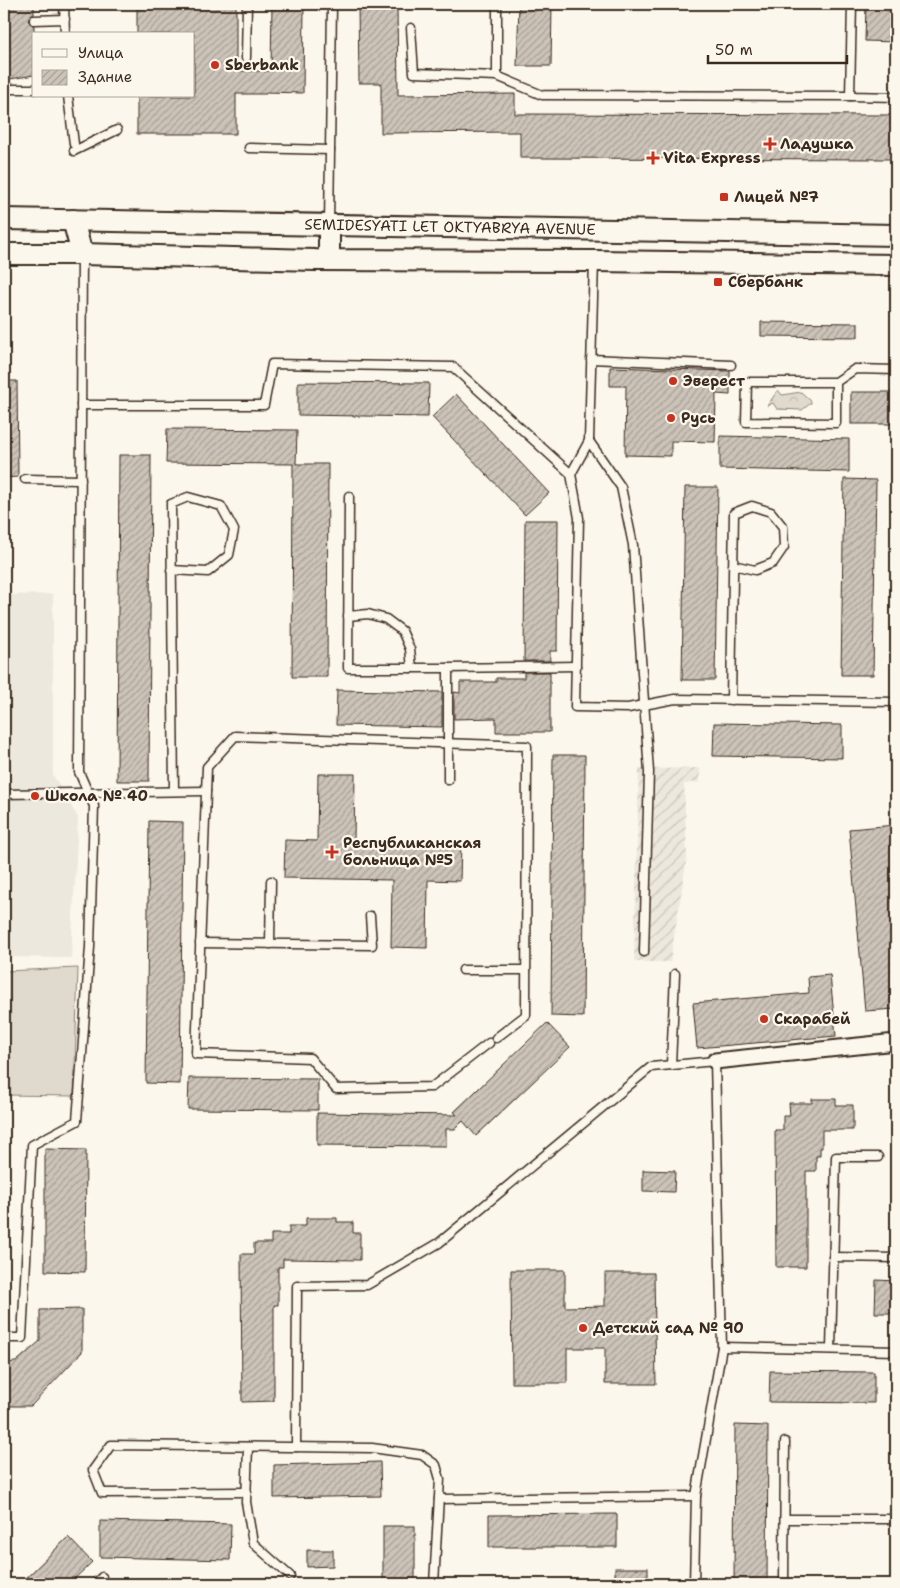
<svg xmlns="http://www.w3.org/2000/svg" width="900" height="1588" font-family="'Shantell Sans',sans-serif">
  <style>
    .built { fill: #ede8dd }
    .industrial { fill: url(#industrial-furrows) }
    .forest { fill: url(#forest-crowns); stroke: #8d8276 }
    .pitch { fill: #dfd9ce; stroke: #8d8276 }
    .building { fill: url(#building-hatch); stroke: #3b2a1e }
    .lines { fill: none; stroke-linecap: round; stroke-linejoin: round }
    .lane-casing { stroke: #3b2a1e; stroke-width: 11 }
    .street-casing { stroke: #3b2a1e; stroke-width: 19 }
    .secondary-casing { stroke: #3b2a1e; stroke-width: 24 }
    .lane { stroke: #fbf7ec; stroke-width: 8 }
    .street { stroke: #fbf7ec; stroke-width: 15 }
    .secondary { stroke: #fbf7ec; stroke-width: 20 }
    .poi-dot { fill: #c8321e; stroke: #fbf7ec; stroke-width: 2 }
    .labels { text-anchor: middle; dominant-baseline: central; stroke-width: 4.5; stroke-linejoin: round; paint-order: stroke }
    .poi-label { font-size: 15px; font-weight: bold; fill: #3b2a1e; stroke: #fbf7ec; text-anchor: start }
    .street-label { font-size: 15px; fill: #3b2a1e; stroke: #fbf7ec }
  </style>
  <defs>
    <pattern id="industrial-furrows" width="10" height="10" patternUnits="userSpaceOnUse" patternTransform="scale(1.25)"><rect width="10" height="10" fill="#ede8dd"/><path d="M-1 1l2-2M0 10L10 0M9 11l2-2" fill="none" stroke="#ccc7bd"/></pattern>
    <pattern id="forest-crowns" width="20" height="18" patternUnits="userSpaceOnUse" patternTransform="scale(1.25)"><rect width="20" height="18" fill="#dfd9ce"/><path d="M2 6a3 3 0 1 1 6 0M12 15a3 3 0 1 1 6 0" fill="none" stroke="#c0bab0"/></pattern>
    <pattern id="building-hatch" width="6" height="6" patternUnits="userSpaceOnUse" patternTransform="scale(1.25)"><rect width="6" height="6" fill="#ccc4b9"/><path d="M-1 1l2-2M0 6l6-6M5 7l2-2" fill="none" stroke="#a79f96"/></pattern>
  </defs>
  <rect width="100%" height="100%" fill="#fbf7ec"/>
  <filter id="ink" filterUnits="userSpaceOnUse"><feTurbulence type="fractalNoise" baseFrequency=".02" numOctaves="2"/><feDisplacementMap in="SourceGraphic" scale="10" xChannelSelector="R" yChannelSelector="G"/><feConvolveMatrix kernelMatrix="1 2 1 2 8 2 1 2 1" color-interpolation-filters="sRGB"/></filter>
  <g filter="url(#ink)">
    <path class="built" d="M53,594V775L78,818L71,958L4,957V595Z"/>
    <path class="industrial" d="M700,768V782L684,784L687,857L670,962H634L639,769Z"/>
    <path class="forest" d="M778,390L782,395L801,392L811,401V403L802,410L777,409L773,403L767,406Z"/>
    <path class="pitch" d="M78,968L74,1096L4,1095V971Z"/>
    <g class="building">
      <path d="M4,4H34V14L31,16L28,20L30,23L34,26V75L4,80Z"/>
      <path d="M137,4H236V71H271L272,4H304L303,93L266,92V94H236V134H137V96H194V34H137Z"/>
      <path d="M358,4H397L398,95L515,94V114L896,115V159L520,158V132L381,133V83H359Z"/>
      <path d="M519,4H552L551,66H517Z"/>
      <path d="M866,4H896V42L865,41Z"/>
      <path d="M761,322L858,323V337L761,336Z"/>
      <path d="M610,367L730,371V395L716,394L715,442L671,441V456L625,455L626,386H610Z"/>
      <path d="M4,381H17L18,477L4,478Z"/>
      <path d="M298,382L429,383L428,417L298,415Z"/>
      <rect x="851" y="392" width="45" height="32"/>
      <path d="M456,394L549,493L525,515L432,417Z"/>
      <path d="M167,429L297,430L296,464H328L327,677H292L293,464L166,463Z"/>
      <path d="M720,436L849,439V472L720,469Z"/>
      <path d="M119,455H151L149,781H117Z"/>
      <path d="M844,479L876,480L873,675H841Z"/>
      <path d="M685,487H718L715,680H682Z"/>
      <path d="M525,520H558L557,651H550V661H524Z"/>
      <path d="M524,672H550V732H496V718L454,719V692L460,693V682H496V678H524Z"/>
      <path d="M337,690L442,692V727L336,725Z"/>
      <path d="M714,723L842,725V758L713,756Z"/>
      <path d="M553,755H585L583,1017L551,1016Z"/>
      <path d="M318,774H355L354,841L461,843L460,881L428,880L427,948L391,947L392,880L284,878L285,840L317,841Z"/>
      <path d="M149,821L183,822L180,1084L146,1083Z"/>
      <path d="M896,825V1009L865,1011L849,829Z"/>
      <path d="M830,975L836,1036L697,1048L693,1003L809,993L808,977Z"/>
      <path d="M547,1023L570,1047L476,1136L463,1121L455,1129H446V1146L317,1145V1113L457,1115L454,1112Z"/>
      <path d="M189,1078L318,1079V1110L188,1109Z"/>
      <path d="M812,1099H836V1105H853V1130H822V1148H820V1156H816V1171H806V1267H776L775,1130H783V1116H790L789,1103H812Z"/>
      <path d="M45,1149L86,1150L85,1272L45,1271Z"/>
      <path d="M643,1170L675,1171L674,1192L643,1191Z"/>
      <path d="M306,1218H337V1222H353V1233H360V1260L283,1259V1267H278V1305H274V1401L242,1402L241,1254H254V1243H271V1234H289V1226H306Z"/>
      <path d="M511,1270H565V1307L605,1306V1273H654L656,1384H605V1348H567V1383H512Z"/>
      <path d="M876,1280L896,1281V1313H875Z"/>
      <path d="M82,1309V1352L31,1406H4V1363L16,1362L40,1341V1310Z"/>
      <path d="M770,1371L874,1372V1403L769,1402Z"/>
      <path d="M735,1425L768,1426L767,1584H734Z"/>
      <path d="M380,1462L381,1496L274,1498V1465Z"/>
      <path d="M617,1514V1547H489V1515Z"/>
      <path d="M100,1521L231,1524L230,1560L100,1557Z"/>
      <rect x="383" y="1526" width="32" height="58"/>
      <path d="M68,1537L92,1562L69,1584H20Z"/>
      <path d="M307,1550H333V1566L307,1567Z"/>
      <rect x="615" y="1568" width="33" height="16"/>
    </g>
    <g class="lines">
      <defs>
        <g id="lane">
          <path d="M64,4L65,34"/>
          <path d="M497,4V76"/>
          <path d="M852,4L850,96L896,97"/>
          <path d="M34,20L65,19"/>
          <path d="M411,28L414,73L497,76L542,95L850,96"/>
          <path d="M246,58L247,4"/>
          <path d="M4,89H34"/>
          <path d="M68,96L74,144"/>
          <path d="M249,148L330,150"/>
          <path d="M74,151L117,130"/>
          <path d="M329,225L332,4"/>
          <path d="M591,359L731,365"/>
          <path d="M836,382V423L746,422L747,382H836L855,369L896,370"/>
          <path d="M81,405H264L272,364L453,367L571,474L579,518L575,707L628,708L675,699L896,702"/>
          <path d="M589,441L621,487L633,545L649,772L644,952"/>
          <path d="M571,474L589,441L594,261"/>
          <path d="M25,479L81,480"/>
          <path d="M349,496L348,668H448"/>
          <path d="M171,570L208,572L229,555L234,530L221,506L188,497L171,504L174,791"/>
          <path d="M348,616L368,614L386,619L402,631L410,649L412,668"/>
          <path d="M731,700L734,513L752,506L771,512L783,527L784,547L773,563L755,570L733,565"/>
          <path d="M448,780V668L576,666"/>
          <path d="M4,794L206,791"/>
          <path d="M200,943L372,945L370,916"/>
          <path d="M270,944L271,881"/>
          <path d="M463,970H526"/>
          <path d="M489,1043L432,1087L336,1089L310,1058L196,1054L207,767L235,736L527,746L526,1015L496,1038"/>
          <path d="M671,1065L675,974"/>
          <path d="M833,1257L896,1258"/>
          <path d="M4,1338H22L32,1145L77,1121L90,947L94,806L79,772L82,254"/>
          <path d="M722,1347L896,1351"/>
          <path d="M831,1349L836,1157H878"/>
          <path d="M248,1447L246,1502L253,1543L290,1576"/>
          <path d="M296,1447L297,1286L367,1285L439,1243L651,1067L715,1061L722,1347L696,1496L694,1584"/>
          <path d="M247,1492L102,1493L93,1470L111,1445L372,1448L422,1455L436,1465L440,1479L434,1584"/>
          <path d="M439,1499L696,1496"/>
          <path d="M785,1519H896"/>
          <path d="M95,1584L102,1577"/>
          <path d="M784,1584L785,1442"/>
        </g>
        <path id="street" d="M715,1061L896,1042"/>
        <g id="secondary">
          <path d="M4,219L896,235"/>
          <path d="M73,220L82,254"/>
          <path d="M329,225V260"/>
          <path d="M4,254H82L315,260L594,261L896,265"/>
        </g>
      </defs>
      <use href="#lane" class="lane-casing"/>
      <use href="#street" class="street-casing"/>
      <use href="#secondary" class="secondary-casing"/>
      <use href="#lane" class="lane"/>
      <use href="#street" class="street"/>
      <use href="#secondary" class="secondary"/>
    </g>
  </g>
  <g class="poi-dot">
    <circle cx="215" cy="65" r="5"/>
    <path d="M767.5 136.5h5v5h5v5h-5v5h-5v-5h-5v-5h5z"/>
    <path d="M650.5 150.5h5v5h5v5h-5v5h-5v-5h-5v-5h5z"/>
    <rect x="719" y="192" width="10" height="10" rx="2.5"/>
    <rect x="713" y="277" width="10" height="10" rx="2.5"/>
    <circle cx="673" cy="381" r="5"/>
    <circle cx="671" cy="418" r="5"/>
    <circle cx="35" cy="796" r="5"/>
    <path d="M329.5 844.5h5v5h5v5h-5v5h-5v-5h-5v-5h5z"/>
    <circle cx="764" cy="1019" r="5"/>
    <circle cx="583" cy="1328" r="5"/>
  </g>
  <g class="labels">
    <g class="poi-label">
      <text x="225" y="65">Sberbank</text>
      <text x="780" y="144">Ладушка</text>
      <text x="663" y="158">Vita Express</text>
      <text x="734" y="197">Лицей №7</text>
      <text x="728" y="282">Сбербанк</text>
      <text x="683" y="381">Эверест</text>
      <text x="681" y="418">Русь</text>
      <text x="45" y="796">Школа № 40</text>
      <text x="343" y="843">Республиканская<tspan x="343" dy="17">больница №5</tspan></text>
      <text x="774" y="1019">Скарабей</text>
      <text x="593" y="1328">Детский сад № 90</text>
    </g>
    <g class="street-label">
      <text transform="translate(450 227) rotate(1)">SEMIDESYATI LET OKTYABRYA AVENUE</text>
    </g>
  </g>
  <rect width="900" height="1588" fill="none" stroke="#fbf7ec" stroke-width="20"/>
  <rect x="10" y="10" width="880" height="1568" fill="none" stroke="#3b2a1e" stroke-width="2" filter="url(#ink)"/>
  <rect x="32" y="32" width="162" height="65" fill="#fbf7ec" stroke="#aea59a"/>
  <rect x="42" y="49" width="25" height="8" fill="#fbf7ec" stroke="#aea59a"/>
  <text x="78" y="58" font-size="15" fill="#3b2a1e">Улица</text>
  <rect x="42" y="70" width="25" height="15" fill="url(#building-hatch)" stroke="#aea59a"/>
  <text x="78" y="82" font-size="15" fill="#3b2a1e">Здание</text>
  <path d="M708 55v8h139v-8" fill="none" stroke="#3b2a1e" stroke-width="2.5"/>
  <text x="715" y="55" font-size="15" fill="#3b2a1e" stroke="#fbf7ec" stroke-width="4" paint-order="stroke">50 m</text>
</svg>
